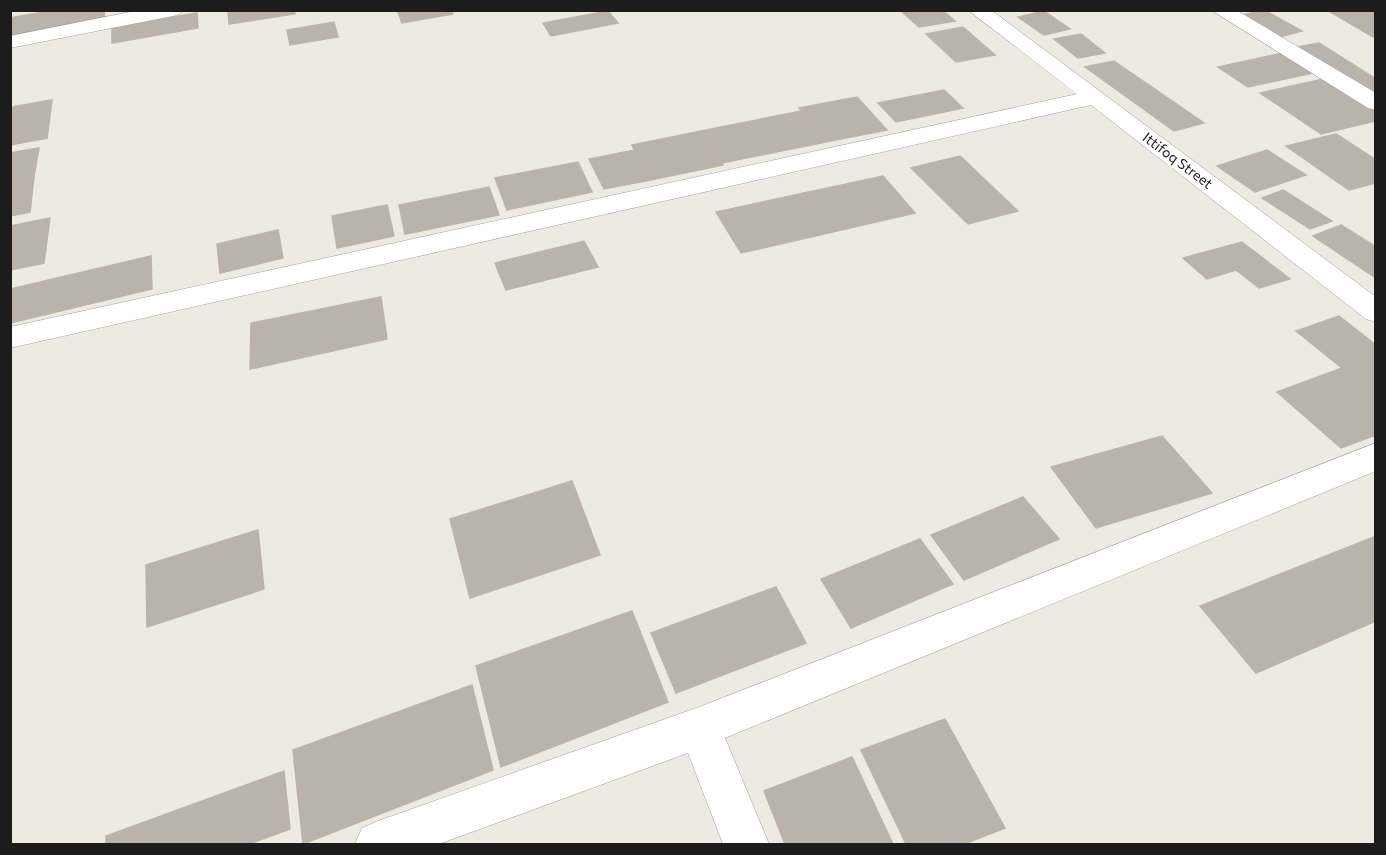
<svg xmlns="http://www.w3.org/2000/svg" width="1386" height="855" font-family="Commissioner,sans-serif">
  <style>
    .building { fill: #b9b3ac; stroke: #bdb3a6; stroke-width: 1.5 }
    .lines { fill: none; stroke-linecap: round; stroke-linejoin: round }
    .minor-casing { stroke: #a0a0a0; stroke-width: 1 }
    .minor { fill: #fff; fill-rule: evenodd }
    .labels { text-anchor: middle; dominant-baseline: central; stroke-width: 5; stroke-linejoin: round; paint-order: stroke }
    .far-street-label { font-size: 14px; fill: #1c1c1c; stroke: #fff }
  </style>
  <rect width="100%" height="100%" fill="#edeae2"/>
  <g class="building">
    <path d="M55,10H104L105,23L10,41V18Z"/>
    <path d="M228,10H294L295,14L229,24Z"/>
    <path d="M397,10H451L453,14L402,23Z"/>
    <path d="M942,10L955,21L919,27L901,11Z"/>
    <path d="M1264,10L1302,31L1276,38L1238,16Z"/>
    <path d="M1327,10H1376V36L1373,37Z"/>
    <path d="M608,11L618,23L551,36L543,23Z"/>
    <path d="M1044,11L1070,29L1044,35L1018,17Z"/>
    <path d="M197,13L198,28L112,43V27Z"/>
    <path d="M334,22L338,37L290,45L287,30Z"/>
    <path d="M963,27L995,55L956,62L926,34Z"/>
    <path d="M1081,34L1105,53L1078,58L1054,39Z"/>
    <path d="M1319,43L1373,77L1351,81L1298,47Z"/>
    <path d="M1287,52L1318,72L1248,87L1218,67Z"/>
    <path d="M1114,61L1204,123L1174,131L1085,67Z"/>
    <path d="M1376,77V97L1351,81Z"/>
    <path d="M1323,79L1376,112V121L1321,134L1260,93Z"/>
    <path d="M944,90L963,108L896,122L878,103Z"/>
    <path d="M857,97L887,130L826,142L799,108Z"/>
    <path d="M52,100L47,138L10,145L12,107Z"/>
    <path d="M801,111L826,142L722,163L701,131Z"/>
    <path d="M701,131L723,165L651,180L632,145Z"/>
    <path d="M1336,134L1376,160V183L1349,190L1286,146Z"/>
    <path d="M39,148L34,176L10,181V153Z"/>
    <path d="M635,150L651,180L604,189L589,159Z"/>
    <path d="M1267,150L1306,175L1255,192L1217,166Z"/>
    <path d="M960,156L1018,211L968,224L911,168Z"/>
    <path d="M578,162L592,192L507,210L495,178Z"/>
    <path d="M34,176L30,212L10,216V181Z"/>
    <path d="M883,176L915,213L741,253L716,212Z"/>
    <path d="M489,187L499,215L405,234L399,205Z"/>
    <path d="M1283,190L1332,221L1310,229L1262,198Z"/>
    <path d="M387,205L394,236L337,248L332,216Z"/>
    <path d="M50,218L44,263L10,270V226Z"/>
    <path d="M1341,225L1376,247V278L1313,236Z"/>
    <path d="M278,230L283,258L220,273L217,244Z"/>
    <path d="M584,241L598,267L506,290L495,263Z"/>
    <path d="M1242,242L1290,279L1259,288L1236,270L1207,279L1183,258Z"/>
    <path d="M151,256L152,289L10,323V289Z"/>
    <path d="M381,297L387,339L250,369L251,323Z"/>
    <path d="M1339,316L1376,345V435L1341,448L1277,392L1342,368L1296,331Z"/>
    <path d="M1162,436L1212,493L1096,528L1051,467Z"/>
    <path d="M572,481L600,555L470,598L450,519Z"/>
    <path d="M1023,497L1059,539L964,580L931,535Z"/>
    <path d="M258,530L264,589L147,627L146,565Z"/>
    <path d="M1376,536V621L1256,673L1200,606Z"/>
    <path d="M920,539L953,584L851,628L821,579Z"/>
    <path d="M776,587L806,643L676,693L651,633Z"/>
    <path d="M632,611L668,702L501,767L476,666Z"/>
    <path d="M472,685L493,770L303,844L293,750Z"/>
    <path d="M945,719L1005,828L964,844H906L861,750Z"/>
    <path d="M852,757L893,844H785L764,791Z"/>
    <path d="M284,771L290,829L249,844H106V836Z"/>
  </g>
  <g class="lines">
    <defs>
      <g id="minor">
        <path d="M140,10H183L180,14L173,16L10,48V36Z"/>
        <path d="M968,10H991L1376,297V322L1366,319L1091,105L10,348V327L1077,94Z"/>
        <path d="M1211,10H1236L1376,93V110L1368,108Z"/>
        <path d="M1376,443V471L725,738L769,844H723L688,753L439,844H355L362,828L378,821L699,707Z"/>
      </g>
    </defs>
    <use href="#minor" class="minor-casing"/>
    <use href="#minor" class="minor"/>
  </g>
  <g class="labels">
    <g class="far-street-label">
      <text transform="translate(1178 160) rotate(37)">Ittifoq Street</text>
    </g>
  </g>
  <rect width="1386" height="855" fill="none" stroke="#1c1c1c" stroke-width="24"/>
</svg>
